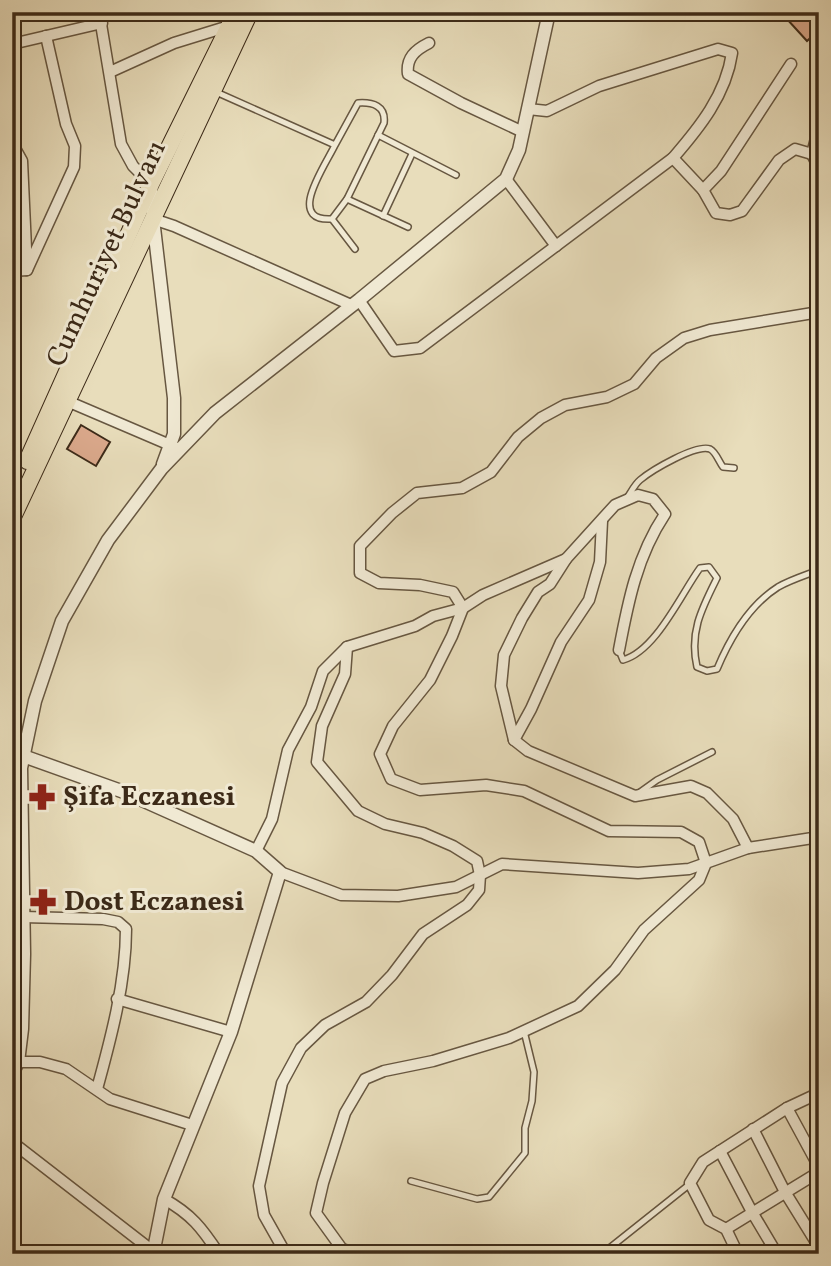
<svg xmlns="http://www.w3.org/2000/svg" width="831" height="1266" font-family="Vollkorn,serif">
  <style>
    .building { fill: #dba98c; stroke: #3c2a18; stroke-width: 2 }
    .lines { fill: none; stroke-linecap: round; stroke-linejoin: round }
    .service-casing { stroke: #675741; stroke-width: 8 }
    .minor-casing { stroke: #675741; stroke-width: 13 }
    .tertiary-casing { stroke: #675741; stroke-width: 15 }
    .primary-casing { stroke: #3c2a18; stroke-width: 18 }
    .service { stroke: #f0e9d3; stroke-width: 5 }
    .minor { stroke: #f0e9d3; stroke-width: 10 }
    .tertiary { stroke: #f0e9d3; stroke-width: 12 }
    .primary { stroke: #e8ddbb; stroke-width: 16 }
    .labels { text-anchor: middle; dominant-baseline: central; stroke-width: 6; stroke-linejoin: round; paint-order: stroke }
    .street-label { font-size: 28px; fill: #3c2a18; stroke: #f0e9d3 }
    .poi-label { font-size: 28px; font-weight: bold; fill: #3c2a18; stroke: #f0e9d3; text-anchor: start }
  </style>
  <rect width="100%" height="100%" fill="#e8ddbb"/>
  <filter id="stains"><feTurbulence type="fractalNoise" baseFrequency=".00286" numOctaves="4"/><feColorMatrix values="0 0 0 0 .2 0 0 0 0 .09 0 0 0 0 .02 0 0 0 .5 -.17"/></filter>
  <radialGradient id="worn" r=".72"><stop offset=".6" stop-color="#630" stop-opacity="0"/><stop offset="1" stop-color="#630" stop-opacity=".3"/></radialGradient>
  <g class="building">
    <path d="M792,12H812L819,20V30L807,41L786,18Z"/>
    <path d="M81,425L110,442L96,466L67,449Z"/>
  </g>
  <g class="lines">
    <defs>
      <g id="service">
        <path d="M216,92L335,145L358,103C373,102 386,106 384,123L347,199L332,219C285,222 325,166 335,145"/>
        <path d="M378,135L456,175"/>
        <path d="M347,199L408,227"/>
        <path d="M383,216L412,154"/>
        <path d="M332,219L355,249"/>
        <path d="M627,498C631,492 635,484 640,480C652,470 696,444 710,449C716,452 719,462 723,467L734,468"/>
        <path d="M619,650L623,660C656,651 681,594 700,568L709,567L717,578C702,608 689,632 697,667L707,671L717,669C730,638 748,606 778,587C790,580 806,575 819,570"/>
        <path d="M636,795L657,780L712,752"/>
        <path d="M411,1181L477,1199L489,1197L525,1153V1128L532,1101L534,1072L524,1031"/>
        <path d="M602,1254L690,1184"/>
      </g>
      <g id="minor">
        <path d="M99,12L121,144L133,166L151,184"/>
        <path d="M429,43C415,50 406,58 408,74L461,103L523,132"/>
        <path d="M12,44L102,23"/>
        <path d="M110,72L174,43L229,26"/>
        <path d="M819,127L812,154L819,168"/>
        <path d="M12,143L22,161L27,270L12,271"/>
        <path d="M673,158L703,190L716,213L730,215L742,211L779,160L795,149L812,154"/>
        <path d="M506,179L556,246"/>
        <path d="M703,190L721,171L791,64"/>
        <path d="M153,219L174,226L351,305"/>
        <path d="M27,270L74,167L75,146L66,124L46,36"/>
        <path d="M359,300L394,351L420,348L673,158C699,128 726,95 732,53L718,49L599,86L547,111L528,109"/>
        <path d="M67,401L177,448"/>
        <path d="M566,559L550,584L538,592L522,618L504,655L501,686L514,740L528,751L635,796L691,786L707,793L733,819L748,848"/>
        <path d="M514,740L531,709L561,642L589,600L600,562L602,521"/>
        <path d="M256,851L272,819L288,750L311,707L323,671L347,647L415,626L433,616L463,608L483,595L566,559L615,505L638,495L653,499L665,514C637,556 628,602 619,650"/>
        <path d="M280,872L341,895L398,896L456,887L502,864L638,873L689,869L748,848L819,837"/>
        <path d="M23,917L103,919L118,922L126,929C126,982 111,1038 97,1089"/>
        <path d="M117,999L231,1032"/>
        <path d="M12,1062H40L66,1069L110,1099L192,1125"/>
        <path d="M787,1108L819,1167"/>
        <path d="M753,1129L785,1192L819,1247"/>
        <path d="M12,1142L154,1252"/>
        <path d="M720,1151L752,1212L777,1254"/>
        <path d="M164,1199C191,1214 202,1228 219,1254"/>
        <path d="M726,1229L819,1172"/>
        <path d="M286,1254L264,1215L259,1186L282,1083L301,1048L325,1025L366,1002L392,975L423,934L467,905L479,890L480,875L477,861L453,846L423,833L385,824L358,811L317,762L322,726L345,674L347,647"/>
        <path d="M357,1254L342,1249L316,1213L323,1183L345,1113L365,1079L384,1071L433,1061L509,1038L578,1006L615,970L644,930L699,880L706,863L699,842L681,832L609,831L524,791L486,785L420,790L391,779L380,754L393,726L430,680L452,636L463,608L453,592L420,585L379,583L360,573V546L392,513L417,493L462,488L491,472L518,437L541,418L565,405L607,397L634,384L656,358L684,338L710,330L819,312"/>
        <path d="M738,1254L726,1229L709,1220L690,1183L703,1162L787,1108L819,1093"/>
      </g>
      <g id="tertiary">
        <path d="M151,185L153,219L174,398V434L163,464"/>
        <path d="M12,752L124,792L256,851L280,872L231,1032L164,1199L153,1254"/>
        <path d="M12,1074L18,1062L22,1029L24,954L21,768L35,701L62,621L108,540L162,468L215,413L359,300L506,179L519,150L549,12"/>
      </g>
      <g id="primary">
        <path d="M27,461L151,184L236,12"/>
        <path d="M12,519L250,12"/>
      </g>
    </defs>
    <use href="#service" class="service-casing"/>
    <use href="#minor" class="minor-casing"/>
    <use href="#tertiary" class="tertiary-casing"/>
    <use href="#primary" class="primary-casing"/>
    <use href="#service" class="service"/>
    <use href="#minor" class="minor"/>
    <use href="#tertiary" class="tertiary"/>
    <use href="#primary" class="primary"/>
  </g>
  <defs>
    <symbol id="pharmacy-bare" viewBox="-9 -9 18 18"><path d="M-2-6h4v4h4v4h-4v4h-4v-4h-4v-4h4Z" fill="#8f2418" stroke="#f0e9d3" stroke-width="2.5" paint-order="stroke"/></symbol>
  </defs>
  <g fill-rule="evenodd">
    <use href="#pharmacy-bare" x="23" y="778" width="38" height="38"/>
    <use href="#pharmacy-bare" x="24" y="883" width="38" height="38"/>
  </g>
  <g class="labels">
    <g class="street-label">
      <text transform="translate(107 254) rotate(-65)">Cumhuriyet Bulvarı</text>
    </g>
    <g class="poi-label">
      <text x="63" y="797">Şifa Eczanesi</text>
      <text x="64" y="902">Dost Eczanesi</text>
    </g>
  </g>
  <rect width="831" height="1266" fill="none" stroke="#e8ddbb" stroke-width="42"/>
  <rect x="14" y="14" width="803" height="1238" fill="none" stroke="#3c2a18" stroke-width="3.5"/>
  <rect x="21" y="21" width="789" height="1224" fill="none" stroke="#3c2a18" stroke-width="2"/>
  <rect width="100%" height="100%" filter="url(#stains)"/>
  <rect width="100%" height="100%" fill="url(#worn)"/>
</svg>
